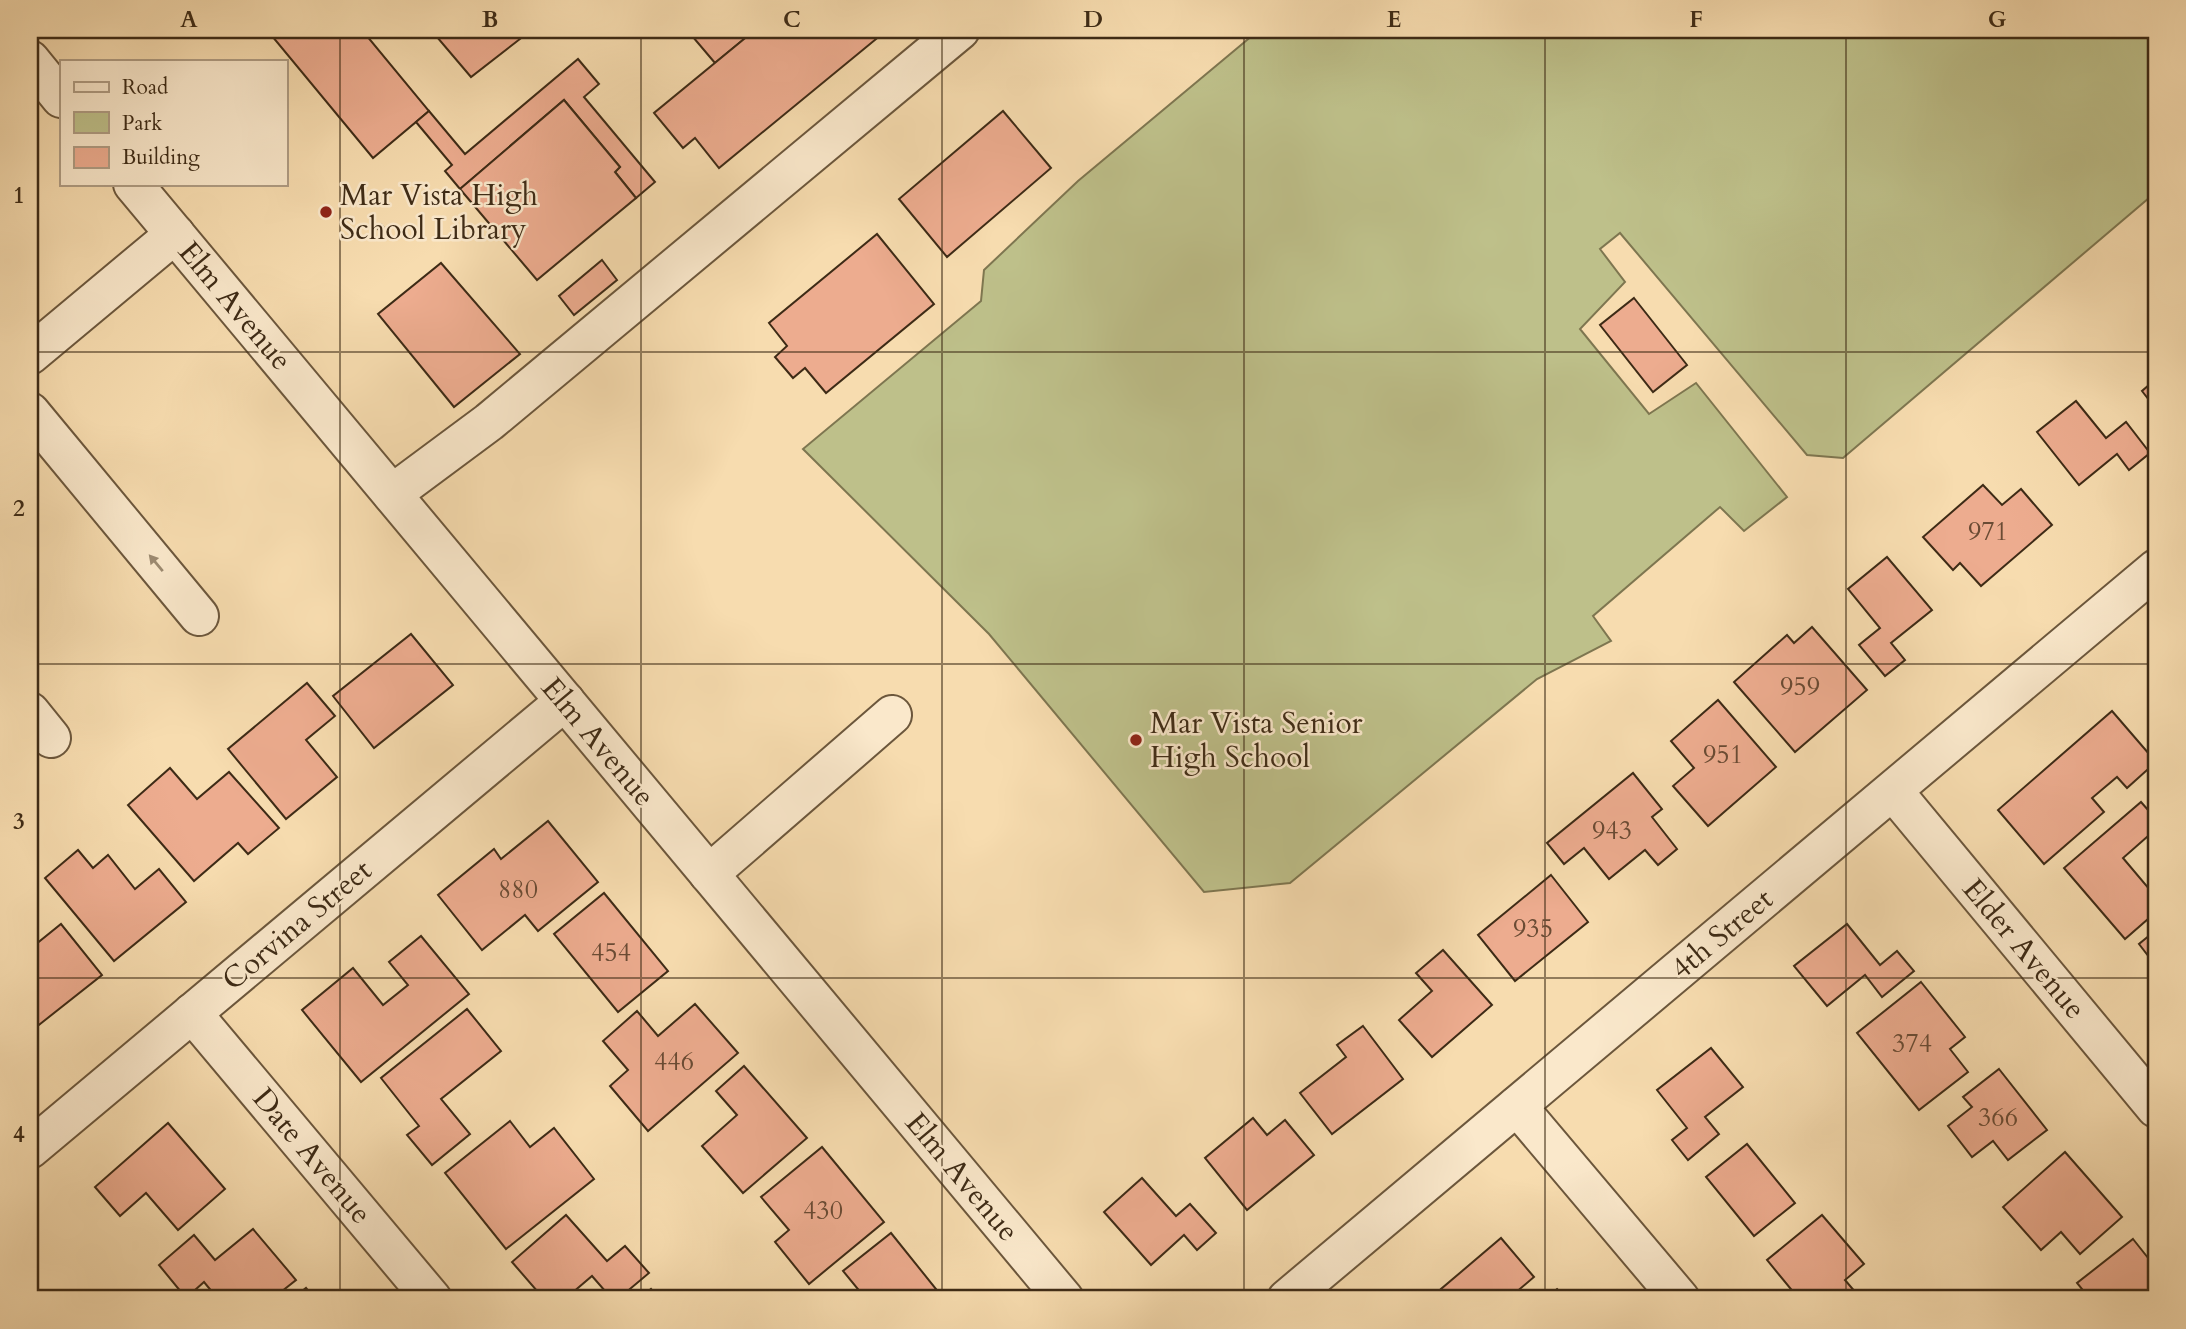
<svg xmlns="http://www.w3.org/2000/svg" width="2186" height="1329" font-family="Cardo,serif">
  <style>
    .green { fill: #bec08a; stroke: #7e7650; stroke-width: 2 }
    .building { fill: #edac8f; stroke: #3e2b16; stroke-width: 2 }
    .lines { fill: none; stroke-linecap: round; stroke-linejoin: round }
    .minor-casing { stroke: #6c573c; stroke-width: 42 }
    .path { stroke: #3e2b16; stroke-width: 4.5; stroke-dasharray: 2 3.5; stroke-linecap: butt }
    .minor { stroke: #fae8cb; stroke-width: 38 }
    .oneway { fill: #9c8a70 }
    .grid { fill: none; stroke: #3e2b16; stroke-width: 2; stroke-opacity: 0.55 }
    .poi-dot { fill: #8f2418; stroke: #fae8cb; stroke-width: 2.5 }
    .labels { text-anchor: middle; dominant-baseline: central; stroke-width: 5; stroke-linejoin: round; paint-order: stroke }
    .number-label { font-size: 26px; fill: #6a4b34 }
    .poi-label { font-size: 30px; fill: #3e2b16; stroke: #fae8cb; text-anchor: start }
    .street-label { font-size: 30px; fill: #3e2b16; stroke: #fae8cb }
    .neatline { fill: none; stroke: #3e2b16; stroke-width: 2.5 }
    .grid-label { font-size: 23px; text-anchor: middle; font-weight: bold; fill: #3e2b16 }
  </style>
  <rect width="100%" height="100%" fill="#f7dcaf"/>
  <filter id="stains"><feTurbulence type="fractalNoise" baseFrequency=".00286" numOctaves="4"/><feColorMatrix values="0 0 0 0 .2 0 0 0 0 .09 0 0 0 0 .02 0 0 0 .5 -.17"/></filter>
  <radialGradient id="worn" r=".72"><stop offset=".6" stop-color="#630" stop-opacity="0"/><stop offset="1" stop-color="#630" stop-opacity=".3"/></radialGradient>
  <path class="green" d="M1259,30H2156V192L1843,458L1807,455L1620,233L1600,249L1625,282L1580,329L1649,414L1696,383L1787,497L1744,531L1720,507L1593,616L1611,641L1537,679L1290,883L1204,892L989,634L803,449L981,301L984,270L1078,181Z"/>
  <g class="building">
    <path d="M267,30H362L429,111L373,158Z"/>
    <path d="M431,30H527L529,32L471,77Z"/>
    <path d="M687,30H755L715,63Z"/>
    <path d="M755,30H887L719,168L695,138L683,148L654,113Z"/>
    <path d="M578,59L599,84L584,97L655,182L636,198L615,172L620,167L564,100L460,189L445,171L452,165L416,122L429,111L465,154Z"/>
    <path d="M564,100L620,167L615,172L636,198L537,280L460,189Z"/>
    <path d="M1003,111L1051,168L947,257L899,199Z"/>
    <path d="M877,234L934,304L826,393L805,368L793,378L775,357L787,346L769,323Z"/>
    <path d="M602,260L617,280L574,315L559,296Z"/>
    <path d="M441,263L520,354L454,407L378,314Z"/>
    <path d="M1634,298L1687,365L1653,392L1600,325Z"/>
    <path d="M2156,379V409L2142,391Z"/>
    <path d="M2076,401L2106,438L2126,422L2150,453L2129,470L2117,454L2079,485L2037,432Z"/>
    <path d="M1983,485L2002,505L2021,489L2052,525L1981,586L1960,563L1953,570L1923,537Z"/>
    <path d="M1887,557L1932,610L1891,643L1905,660L1885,676L1859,645L1880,628L1848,589Z"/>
    <path d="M1812,627L1867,690L1795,752L1734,682L1787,635L1794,643Z"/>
    <path d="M411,634L453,685L374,748L333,696Z"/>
    <path d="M307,683L335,716L306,740L337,777L286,819L228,749Z"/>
    <path d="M1718,700L1776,767L1708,826L1673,786L1694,768L1671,741Z"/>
    <path d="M2112,711L2156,762L2127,788L2117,777L2092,798L2104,812L2044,864L1998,810Z"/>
    <path d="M170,768L197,799L229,772L279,828L248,854L238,843L194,881L128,805Z"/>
    <path d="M1633,773L1662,809L1652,817L1677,849L1658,865L1645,850L1609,879L1584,848L1564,864L1547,843Z"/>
    <path d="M2141,802L2156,819V829L2123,858L2156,897V912L2125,939L2064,868Z"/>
    <path d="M548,821L598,882L538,931L525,915L482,950L438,895L494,849L501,859Z"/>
    <path d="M78,850L93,868L108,855L135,889L159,869L186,902L114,961L45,878Z"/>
    <path d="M1551,875L1588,922L1515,981L1478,935Z"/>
    <path d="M604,893L668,971L618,1012L554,934Z"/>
    <path d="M61,924L102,975L30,1032V949Z"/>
    <path d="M1847,924L1880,965L1897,951L1914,971L1882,997L1865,975L1827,1006L1794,966Z"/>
    <path d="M2156,930V966L2139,944Z"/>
    <path d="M421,936L469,994L361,1082L302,1010L353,968L383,1005L408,985L389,962Z"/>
    <path d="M1443,950L1492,1005L1432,1057L1399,1020L1432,991L1416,973Z"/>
    <path d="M1921,982L1965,1037L1950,1049L1968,1072L1919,1110L1857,1033Z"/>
    <path d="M695,1004L738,1053L648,1131L610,1086L628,1070L603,1041L637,1011L658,1036Z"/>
    <path d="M467,1009L501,1051L441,1099L470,1134L432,1165L407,1135L419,1126L381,1078Z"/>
    <path d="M1363,1026L1403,1079L1332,1134L1300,1093L1346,1057L1337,1045Z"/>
    <path d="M1711,1048L1743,1087L1705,1117L1719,1134L1688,1160L1672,1140L1687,1128L1657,1090Z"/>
    <path d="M744,1066L807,1138L743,1193L702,1146L737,1115L716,1091Z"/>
    <path d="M1999,1069L2047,1130L2008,1160L1993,1141L1972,1157L1948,1126L1972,1107L1963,1097Z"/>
    <path d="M1253,1118L1267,1135L1285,1120L1314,1155L1247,1210L1205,1158Z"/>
    <path d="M510,1121L530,1147L554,1128L594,1179L506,1249L445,1173Z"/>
    <path d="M168,1123L225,1189L178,1230L146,1193L120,1216L95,1187Z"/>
    <path d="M1747,1144L1795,1203L1754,1236L1706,1177Z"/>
    <path d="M822,1147L884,1222L809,1284L775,1242L789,1230L761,1197Z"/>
    <path d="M2065,1152L2122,1217L2080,1254L2061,1232L2041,1250L2003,1207Z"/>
    <path d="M1142,1178L1176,1216L1190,1204L1216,1233L1197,1250L1184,1235L1151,1265L1104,1212Z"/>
    <path d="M566,1215L607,1261L625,1246L649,1273L618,1299H612L592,1276L565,1299H544L512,1262Z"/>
    <path d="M1822,1215L1864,1264L1845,1280L1857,1294L1850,1299H1799L1767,1260Z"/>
    <path d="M253,1229L296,1280L272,1299H218L204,1282L186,1298L159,1265L194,1235L215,1260Z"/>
    <path d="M891,1233L944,1299H866L843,1271Z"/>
    <path d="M1501,1238L1534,1277L1508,1299H1478L1477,1297L1474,1299H1449L1441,1289Z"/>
    <path d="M2133,1239L2156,1268V1299H2090L2077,1283Z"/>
    <path d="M306,1288L315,1299H292Z"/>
    <path d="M651,1289L660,1299H639Z"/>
    <path d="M1557,1289L1567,1299H1545Z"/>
    <path d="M40,1292L46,1299H32Z"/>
  </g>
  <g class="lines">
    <defs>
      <g id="minor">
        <path d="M30,60L61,98"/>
        <path d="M133,184L1064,1299"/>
        <path d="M30,355L175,234"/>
        <path d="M30,412L199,616"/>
        <path d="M392,494L489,422L960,30"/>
        <path d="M30,712L51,738"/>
        <path d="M1893,791L2156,1108"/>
        <path d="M709,874L892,715"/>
        <path d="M192,1013L432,1299"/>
        <path d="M1517,1106L1680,1299"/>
        <path d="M30,1149L565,701"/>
        <path d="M1287,1299L2156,569"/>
      </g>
    </defs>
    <use href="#minor" class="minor-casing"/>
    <path class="path" d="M369,237L386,223"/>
    <use href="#minor" class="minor"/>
  </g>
  <defs><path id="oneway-solid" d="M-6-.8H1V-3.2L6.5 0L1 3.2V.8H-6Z" transform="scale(1.75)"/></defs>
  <use class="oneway" href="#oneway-solid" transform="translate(156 563) rotate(-130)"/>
  <path class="grid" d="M340,30V1299M641,30V1299M942,30V1299M1244,30V1299M1545,30V1299M1846,30V1299M30,352H2156M30,664H2156M30,978H2156"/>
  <g class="poi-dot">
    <circle cx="326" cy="212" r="7"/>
    <circle cx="1136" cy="740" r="7"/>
  </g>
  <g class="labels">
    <g class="number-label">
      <text x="1988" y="531">971</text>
      <text x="1800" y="686">959</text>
      <text x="1723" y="754">951</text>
      <text x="1612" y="830">943</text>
      <text x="518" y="889">880</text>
      <text x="1533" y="928">935</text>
      <text x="611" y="952">454</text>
      <text x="1912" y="1043">374</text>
      <text x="674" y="1061">446</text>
      <text x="1998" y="1117">366</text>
      <text x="823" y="1210">430</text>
    </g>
    <g class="poi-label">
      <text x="340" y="195">Mar Vista High<tspan x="340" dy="34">School Library</tspan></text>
      <text x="1150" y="723">Mar Vista Senior<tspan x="1150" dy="34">High School</tspan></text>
    </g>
    <g class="street-label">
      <text transform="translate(235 306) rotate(50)">Elm Avenue</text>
      <text transform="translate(598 742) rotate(50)">Elm Avenue</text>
      <text transform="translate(297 925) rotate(-40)">Corvina Street</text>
      <text transform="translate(1722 934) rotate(-40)">4th Street</text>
      <text transform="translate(2024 949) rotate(50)">Elder Avenue</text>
      <text transform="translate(312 1156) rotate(50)">Date Avenue</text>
      <text transform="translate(962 1177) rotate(50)">Elm Avenue</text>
    </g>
  </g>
  <rect width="2186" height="1329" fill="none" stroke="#f7dcaf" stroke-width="77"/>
  <rect x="60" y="60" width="228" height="126" fill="#fae8cb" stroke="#af9c83" stroke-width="2"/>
  <rect x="74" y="82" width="35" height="10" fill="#fae8cb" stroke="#af9c83" stroke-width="2"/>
  <text x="122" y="94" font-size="21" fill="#3e2b16">Road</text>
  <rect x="74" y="112" width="35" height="21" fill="#bec08a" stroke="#af9c83" stroke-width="2"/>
  <text x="122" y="130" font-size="21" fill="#3e2b16">Park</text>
  <rect x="74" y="147" width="35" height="21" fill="#edac8f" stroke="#af9c83" stroke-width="2"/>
  <text x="122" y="164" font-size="21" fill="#3e2b16">Building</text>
  <rect x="38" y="38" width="2110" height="1252" class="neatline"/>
  <g class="grid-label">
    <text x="189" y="27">A</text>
    <text x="490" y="27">B</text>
    <text x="792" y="27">C</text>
    <text x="1093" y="27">D</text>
    <text x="1394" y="27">E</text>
    <text x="1696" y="27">F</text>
    <text x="1997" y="27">G</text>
    <text x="19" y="203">1</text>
    <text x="19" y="516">2</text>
    <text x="19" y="829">3</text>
    <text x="19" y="1142">4</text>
  </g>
  <rect width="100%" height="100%" filter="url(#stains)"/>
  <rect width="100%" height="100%" fill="url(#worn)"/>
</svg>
